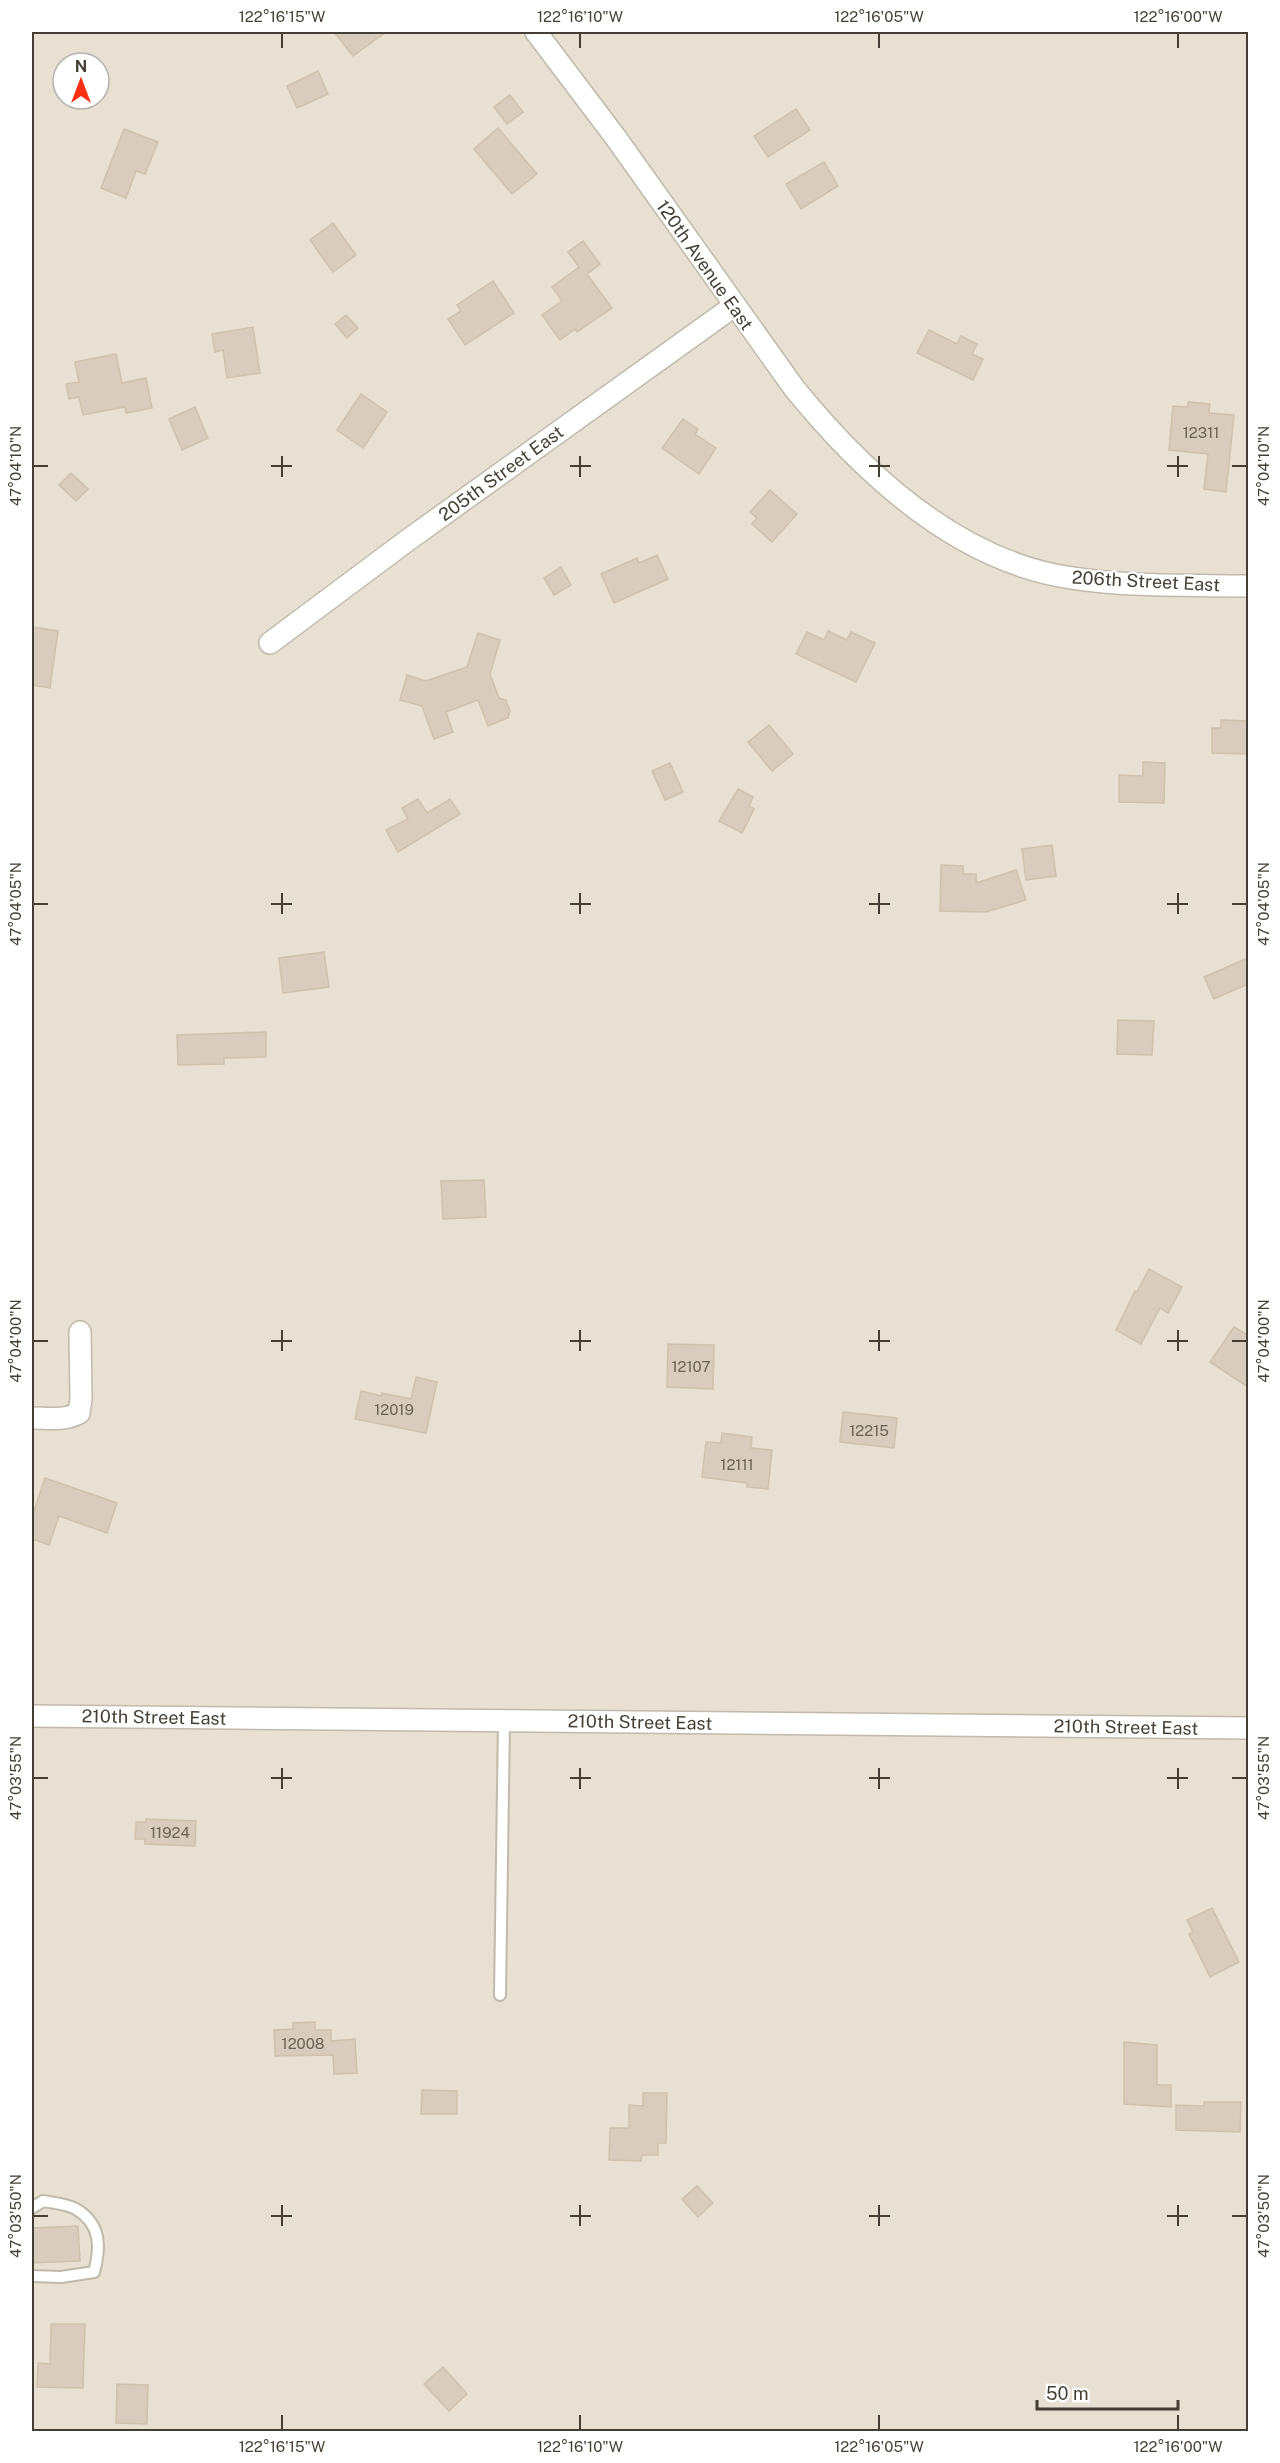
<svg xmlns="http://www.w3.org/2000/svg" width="1280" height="2463" font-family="'Public Sans',sans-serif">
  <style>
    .residential { fill: #e7e0d3; fill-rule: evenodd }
    .building { fill: #d7ccbd; stroke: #cfc1ad; stroke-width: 1.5 }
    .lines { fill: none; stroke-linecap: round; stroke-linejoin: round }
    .lane-casing { stroke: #c1b9aa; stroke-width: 14 }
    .street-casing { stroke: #c1b9aa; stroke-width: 24 }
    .lane { stroke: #fff; stroke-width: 10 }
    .street { stroke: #fff; stroke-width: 21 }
    .ticks { fill: none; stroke: #453e34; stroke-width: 2 }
    .labels { text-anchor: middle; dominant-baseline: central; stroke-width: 4.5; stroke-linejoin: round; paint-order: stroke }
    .number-label { font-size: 15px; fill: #6a6256 }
    .street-label { font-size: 18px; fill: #453e34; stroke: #fff }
    .neatline { fill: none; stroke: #453e34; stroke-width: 2 }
    .ticks-label { font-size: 15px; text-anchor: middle; fill: #453e34 }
  </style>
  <rect width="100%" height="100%" fill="#f3eee5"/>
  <path class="residential" d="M32,32H1248V2431H32ZM63,63H99V99H63Z"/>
  <g class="building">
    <path d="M334,32H386L353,56Z"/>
    <path d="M318,71L328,94L297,108L287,86Z"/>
    <path d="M510,95L523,112L507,124L494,107Z"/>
    <path d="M796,109L810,130L768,157L754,136Z"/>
    <path d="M498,128L537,174L512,194L474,149Z"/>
    <path d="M124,129L158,142L145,174L136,171L126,198L101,188Z"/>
    <path d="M824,162L838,186L801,209L786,184Z"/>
    <path d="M333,223L356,255L333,272L310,240Z"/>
    <path d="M583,241L600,264L587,274L612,308L577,332L575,329L560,340L542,315L562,301L552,287L579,267L568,252Z"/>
    <path d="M493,281L514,313L465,345L448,319L461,311L457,305Z"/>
    <path d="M346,315L358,328L347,338L335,324Z"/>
    <path d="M253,327L260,373L227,378L223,350L215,352L212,334Z"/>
    <path d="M929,330L957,344L961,336L977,344L972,354L983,359L973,380L917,353Z"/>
    <path d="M116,354L122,383L146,378L152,408L126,413L125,407L83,415L79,397L69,399L66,384L79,382L75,362Z"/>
    <path d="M361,394L387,412L363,448L337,430Z"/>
    <path d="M1188,402L1210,404L1209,413L1234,415L1226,492L1204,489L1208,454L1169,450L1173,406L1188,407Z"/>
    <path d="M195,407L208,438L182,450L169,419Z"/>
    <path d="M683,419L698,429L695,434L716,448L699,474L662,448Z"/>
    <path d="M71,473L88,489L76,501L59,485Z"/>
    <path d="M770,490L797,514L772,542L752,524L757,518L750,512Z"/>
    <path d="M657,555L668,579L614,603L601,574L637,558L639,563Z"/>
    <path d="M561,567L571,585L554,595L544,578Z"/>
    <path d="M32,627L58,631L50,688L32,685Z"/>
    <path d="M828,631L847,640L851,632L875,643L856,682L796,654L807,632L824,640Z"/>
    <path d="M478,633L500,640L490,674L499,698L506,700L510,711L508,718L488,726L478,700L446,712L453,732L434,739L422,706L400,700L407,675L426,681L467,667Z"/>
    <path d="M1221,720L1248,721V754L1212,753V728H1221Z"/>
    <path d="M769,725L793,754L772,771L748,742Z"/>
    <path d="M1143,762L1165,763L1164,803L1119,802V775L1143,776Z"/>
    <path d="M670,763L683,792L665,800L652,771Z"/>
    <path d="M738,789L753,797L749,806L754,809L742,833L719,821Z"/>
    <path d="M418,799L427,813L450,799L460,814L398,852L386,830L408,819L402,808Z"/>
    <path d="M1052,845L1056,876L1026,880L1022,849Z"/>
    <path d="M941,865L963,866V874H976V883L1016,870L1026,900L986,912L940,911Z"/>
    <path d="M324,952L329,987L283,993L279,958Z"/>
    <path d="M1248,958V984L1214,999L1204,977Z"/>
    <path d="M1118,1020L1154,1021L1152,1055L1117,1054Z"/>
    <path d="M266,1032V1057L224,1058V1064L178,1065L177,1035Z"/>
    <path d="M484,1180L486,1217L443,1219L441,1181Z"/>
    <path d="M1149,1269L1182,1287L1168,1313L1160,1308L1141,1344L1116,1330L1135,1291L1137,1292Z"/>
    <path d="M1234,1327L1248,1335V1387L1210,1362Z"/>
    <path d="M668,1344L714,1345L713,1389L667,1387Z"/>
    <path d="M416,1377L437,1382L426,1433L355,1419L361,1391L382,1396V1393L411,1399Z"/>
    <path d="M843,1412L897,1418L894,1448L840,1442Z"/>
    <path d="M722,1433L752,1437L751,1448L772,1450L768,1489L747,1487V1483L702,1477L706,1442L721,1443Z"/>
    <path d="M45,1478L117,1503L107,1533L59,1516L49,1545L32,1539V1517Z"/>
    <path d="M146,1819L196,1821L195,1846L145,1844V1839H135L136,1822H146Z"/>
    <path d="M1212,1908L1239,1962L1210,1977L1189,1934L1193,1932L1187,1920Z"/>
    <path d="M315,2022V2030H331V2041L355,2039L357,2073L334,2074L333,2055L275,2056L274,2030L293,2029V2023Z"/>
    <path d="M1124,2042L1157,2045V2085H1171V2107L1124,2104Z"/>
    <path d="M422,2090L457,2091V2114H421Z"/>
    <path d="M643,2093H667L666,2143H658V2155H642L641,2161L609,2160L610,2128H629V2105L643,2106Z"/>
    <path d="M1204,2102H1241L1240,2132L1176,2130V2105L1204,2106Z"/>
    <path d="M697,2186L713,2203L698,2217L682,2199Z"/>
    <path d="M78,2226L80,2261L32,2263V2228Z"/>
    <path d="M51,2324H85L83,2388L37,2387L38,2363L50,2364Z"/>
    <path d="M443,2367L467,2394L449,2411L424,2384Z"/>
    <path d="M117,2384L148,2385L147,2424L116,2423Z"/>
  </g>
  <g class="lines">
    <defs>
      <g id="lane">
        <path d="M500,1995L504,1721"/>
        <path d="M32,2208L43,2201C53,2203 67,2204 76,2209C101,2224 101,2247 94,2272L61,2277L32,2276"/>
      </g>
      <g id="street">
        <path d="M536,32L616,138L794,388C863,473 958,562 1072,578C1130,587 1190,585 1248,586"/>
        <path d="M270,643L408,540L734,306"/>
        <path d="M32,1418C47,1418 65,1421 79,1413L81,1399L80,1332"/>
        <path d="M32,1716L1248,1728"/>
      </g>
    </defs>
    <use href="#lane" class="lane-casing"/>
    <use href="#street" class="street-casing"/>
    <use href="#lane" class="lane"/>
    <use href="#street" class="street"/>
  </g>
  <path class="ticks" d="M282,33V48M580,33V48M879,33V48M1178,33V48M282,456V477M580,456V477M879,456V477M1178,456V477M33,466H48M271,466H292M570,466H591M869,466H890M1167,466H1188M1232,466H1247M282,893V914M580,893V914M879,893V914M1178,893V914M33,904H48M271,904H292M570,904H591M869,904H890M1167,904H1188M1232,904H1247M282,1330V1351M580,1330V1351M879,1330V1351M1178,1330V1351M33,1341H48M271,1341H292M570,1341H591M869,1341H890M1167,1341H1188M1232,1341H1247M282,1768V1789M580,1768V1789M879,1768V1789M1178,1768V1789M33,1778H48M271,1778H292M570,1778H591M869,1778H890M1167,1778H1188M1232,1778H1247M282,2205V2226M580,2205V2226M879,2205V2226M1178,2205V2226M33,2216H48M271,2216H292M570,2216H591M869,2216H890M1167,2216H1188M1232,2216H1247M282,2415V2430M580,2415V2430M879,2415V2430M1178,2415V2430"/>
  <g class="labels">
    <g class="number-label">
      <text x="1201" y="432">12311</text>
      <text x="691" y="1366">12107</text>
      <text x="394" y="1409">12019</text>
      <text x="869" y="1430">12215</text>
      <text x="737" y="1464">12111</text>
      <text x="170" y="1832">11924</text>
      <text x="303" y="2043">12008</text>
    </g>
    <g class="street-label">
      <text transform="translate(705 265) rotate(55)">120th Avenue East</text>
      <text transform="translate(501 473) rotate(-36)">205th Street East</text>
      <text transform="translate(1146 581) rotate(3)">206th Street East</text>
      <text transform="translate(154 1717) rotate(1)">210th Street East</text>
      <text transform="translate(640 1722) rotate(1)">210th Street East</text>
      <text transform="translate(1126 1727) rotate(1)">210th Street East</text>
    </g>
  </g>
  <rect width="1280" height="2463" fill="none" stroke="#ffffff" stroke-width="66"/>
  <g transform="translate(81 81)"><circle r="28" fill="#ffffff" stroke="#b5b2ae" stroke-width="1.5"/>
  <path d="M0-4.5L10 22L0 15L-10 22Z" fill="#fd2f12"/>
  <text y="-9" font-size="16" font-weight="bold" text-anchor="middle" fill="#453e34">N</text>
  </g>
  <path d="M1037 2400v9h141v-9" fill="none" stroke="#453e34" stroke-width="3"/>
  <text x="1046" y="2400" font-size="18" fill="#453e34" stroke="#ffffff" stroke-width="4.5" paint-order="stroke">50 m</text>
  <rect x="33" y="33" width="1214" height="2397" class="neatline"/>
  <g class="ticks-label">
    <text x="282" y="22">122°16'15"W</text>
    <text x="580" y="22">122°16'10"W</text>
    <text x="879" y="22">122°16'05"W</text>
    <text x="1178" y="22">122°16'00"W</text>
    <text transform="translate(16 466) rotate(-90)" y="5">47°04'10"N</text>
    <text transform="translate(1264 466) rotate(-90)" y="5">47°04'10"N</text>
    <text transform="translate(16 904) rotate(-90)" y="5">47°04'05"N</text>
    <text transform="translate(1264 904) rotate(-90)" y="5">47°04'05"N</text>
    <text transform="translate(16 1341) rotate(-90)" y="5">47°04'00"N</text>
    <text transform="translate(1264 1341) rotate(-90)" y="5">47°04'00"N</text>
    <text transform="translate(16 1778) rotate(-90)" y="5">47°03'55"N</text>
    <text transform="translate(1264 1778) rotate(-90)" y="5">47°03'55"N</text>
    <text transform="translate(16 2216) rotate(-90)" y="5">47°03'50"N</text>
    <text transform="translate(1264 2216) rotate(-90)" y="5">47°03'50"N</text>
    <text x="282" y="2452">122°16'15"W</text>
    <text x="580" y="2452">122°16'10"W</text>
    <text x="879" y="2452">122°16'05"W</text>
    <text x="1178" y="2452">122°16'00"W</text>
  </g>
</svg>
